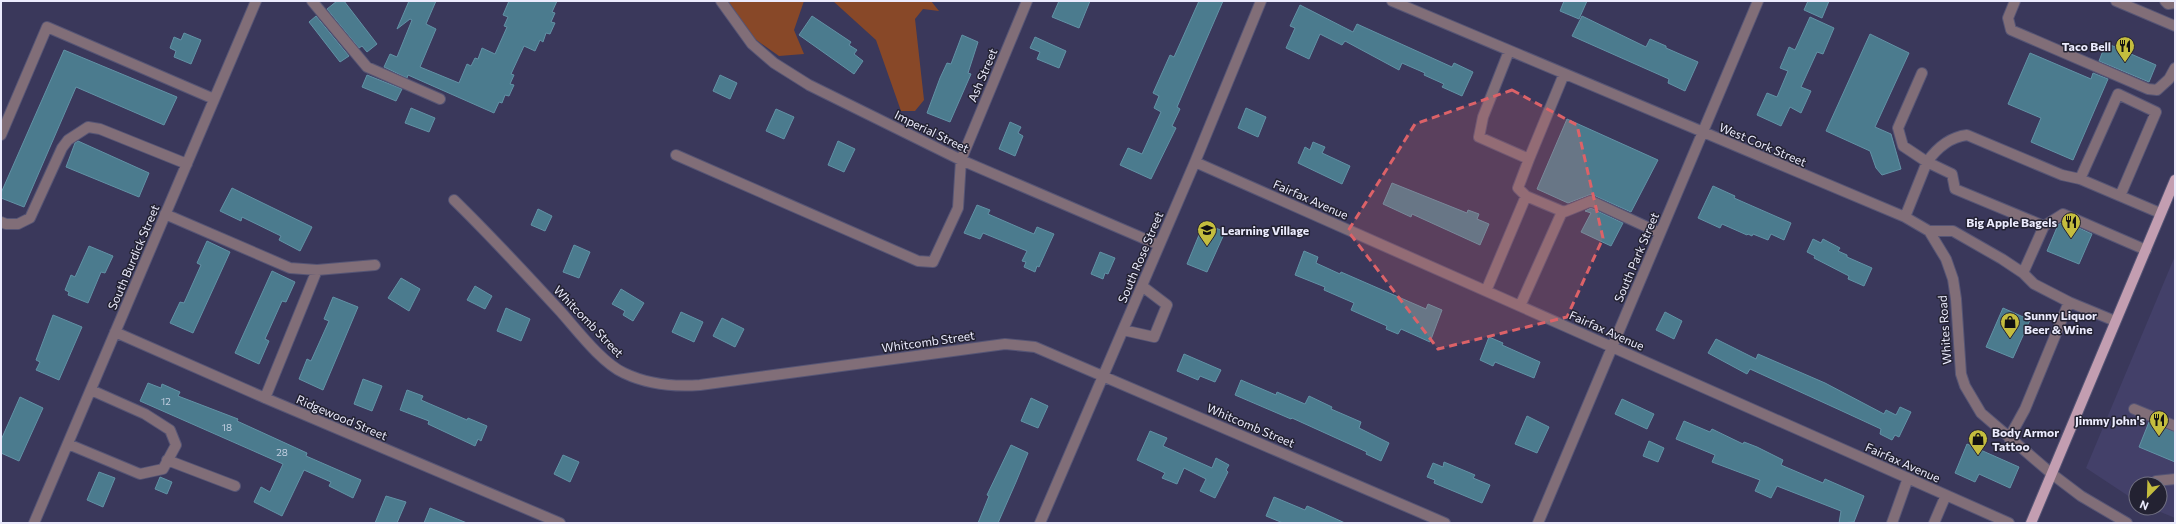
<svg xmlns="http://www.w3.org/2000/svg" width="2176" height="524" font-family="Commissioner,sans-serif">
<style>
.built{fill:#434069}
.green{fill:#884828}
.building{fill:#4b7b8e;stroke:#6292a6}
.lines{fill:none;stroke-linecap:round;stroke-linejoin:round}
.minor-casing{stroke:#565575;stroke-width:12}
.major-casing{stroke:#565575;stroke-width:12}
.minor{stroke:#816e78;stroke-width:10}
.major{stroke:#c39eb1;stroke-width:10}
.marked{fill:#dc6268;fill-opacity:0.2;stroke:#dc6268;stroke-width:3;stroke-dasharray:8 5;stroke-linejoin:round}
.labels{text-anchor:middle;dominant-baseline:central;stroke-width:3;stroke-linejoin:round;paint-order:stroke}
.number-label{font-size:10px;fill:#c3cfe1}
.poi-label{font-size:12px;font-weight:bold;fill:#ebebfd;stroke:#232232;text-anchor:end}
.street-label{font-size:12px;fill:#ebebfd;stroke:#232232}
</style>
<rect width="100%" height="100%" fill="#3a385b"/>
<path class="built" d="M 2175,256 L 2175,518 L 2151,508 L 2160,508 L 2160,484 L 2136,484 L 2136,501 L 2086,468 Z"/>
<path class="green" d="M 727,1 L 804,1 L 794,30 L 804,54 L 779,56 L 755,39 Z
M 833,1 L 931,1 L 939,11 L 923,9 L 915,19 L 924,100 L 915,111 L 901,111 L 876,40 Z"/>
<path class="building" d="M 337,1 L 344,1 L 377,44 L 367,52 L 362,46 L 359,48 L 327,9 Z
M 409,1 L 436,1 L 426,24 L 436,29 L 420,67 L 459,83 L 467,64 L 471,66 L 475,58 L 478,59 L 482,48 L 495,54 L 507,27 L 504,26 L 508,17 L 503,15 L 509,1 L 557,1 L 552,12 L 555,13 L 551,22 L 555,23 L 550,34 L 546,33 L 543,42 L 540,40 L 535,51 L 524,46 L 511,74 L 514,75 L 510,84 L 514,85 L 509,96 L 505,95 L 502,103 L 499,102 L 494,113 L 408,75 L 407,78 L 384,67 L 390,54 L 397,57 L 412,20 L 410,19 L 397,29 Z
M 1059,1 L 1090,1 L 1079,28 L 1052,17 Z
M 1199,1 L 1223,1 L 1177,107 L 1180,109 L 1172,126 L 1176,128 L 1151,179 L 1120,165 L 1128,148 L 1142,154 L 1161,112 L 1154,108 L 1159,96 L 1153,93 L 1170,55 L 1174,57 Z
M 1564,1 L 1587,1 L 1579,19 L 1560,11 Z
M 1808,1 L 1829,1 L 1822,18 L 1804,10 Z
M 1300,5 L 1353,32 L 1357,24 L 1452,67 L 1454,63 L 1473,72 L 1462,96 L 1442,87 L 1444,84 L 1424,75 L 1425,73 L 1402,63 L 1399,70 L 1345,41 L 1342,45 L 1320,34 L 1309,59 L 1286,48 L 1295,28 L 1290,26 Z
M 316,16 L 349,56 L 340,62 L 309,22 Z
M 812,16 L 851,42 L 849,45 L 857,50 L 854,54 L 863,61 L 854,74 L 799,35 Z
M 1582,16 L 1646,47 L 1650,39 L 1666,46 L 1666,48 L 1698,62 L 1685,91 L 1668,83 L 1669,79 L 1572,36 Z
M 1810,17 L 1834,28 L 1823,54 L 1817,52 L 1801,87 L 1811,91 L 1801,113 L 1790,107 L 1781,126 L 1757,115 L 1767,93 L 1777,97 L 1788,71 L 1780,68 L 1789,47 L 1795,50 Z
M 184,33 L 201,40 L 191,64 L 174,57 L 176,51 L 170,48 L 174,37 L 181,40 Z
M 1870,34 L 1909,53 L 1875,127 L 1891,134 L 1901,169 L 1882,175 L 1876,168 L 1870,151 L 1826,131 Z
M 962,35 L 978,42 L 968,73 L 971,74 L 950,122 L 927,113 L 940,78 L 947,63 L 951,64 Z
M 1035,37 L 1066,51 L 1059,68 L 1037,59 L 1040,52 L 1030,48 Z
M 2106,43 L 2156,65 L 2149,82 L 2099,61 Z
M 64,50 L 177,97 L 164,125 L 76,87 L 24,207 L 1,198 L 1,193 Z
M 2030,53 L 2091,79 L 2093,73 L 2108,79 L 2073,160 L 2031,142 L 2041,118 L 2008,104 Z
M 367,75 L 402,89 L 396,101 L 362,87 Z
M 720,75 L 737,83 L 730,99 L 713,91 Z
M 411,108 L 435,118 L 429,132 L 405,123 Z
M 1246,108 L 1266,117 L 1258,137 L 1238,128 Z
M 776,109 L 794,117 L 784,139 L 766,131 Z
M 1567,119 L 1658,160 L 1631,212 L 1593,195 L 1589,195 L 1568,203 L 1537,189 Z
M 1010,122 L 1021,127 L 1018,133 L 1023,136 L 1015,156 L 999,149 Z
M 78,141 L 149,173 L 139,197 L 66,167 L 75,143 Z
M 838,141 L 855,149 L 844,172 L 828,165 Z
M 1313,142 L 1325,147 L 1322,153 L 1350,166 L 1342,184 L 1298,163 L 1305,147 L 1310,150 Z
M 1392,183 L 1467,213 L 1468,210 L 1479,214 L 1477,219 L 1489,224 L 1480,245 L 1412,214 L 1411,217 L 1383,204 Z
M 1713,186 L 1735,196 L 1734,198 L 1791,223 L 1784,240 L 1771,234 L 1768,240 L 1753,234 L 1752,236 L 1748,234 L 1747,235 L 1722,224 L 1720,228 L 1698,218 Z
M 232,188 L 312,227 L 300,251 L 279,240 L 281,236 L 242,217 L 241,221 L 220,211 Z
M 977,205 L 990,210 L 988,214 L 1034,234 L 1037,227 L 1054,234 L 1039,267 L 1037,266 L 1035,272 L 1024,267 L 1026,262 L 1022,261 L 1027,251 L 983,233 L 980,239 L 964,233 Z
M 1591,208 L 1623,223 L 1611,246 L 1581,232 L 1591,213 L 1585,211 Z
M 538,209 L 552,216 L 545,231 L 531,225 Z
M 2064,221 L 2092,234 L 2079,264 L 2047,251 L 2058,225 Z
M 1204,223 L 1225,232 L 1207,272 L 1187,264 Z
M 1813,239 L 1821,243 L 1823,239 L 1840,248 L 1838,251 L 1847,255 L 1847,257 L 1872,268 L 1864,286 L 1848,279 L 1849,276 L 1814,258 L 1815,256 L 1807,252 Z
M 207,241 L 230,252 L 193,333 L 170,323 L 180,302 L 184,303 L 201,265 L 197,263 Z
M 574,245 L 590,252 L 579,278 L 563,272 Z
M 89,246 L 113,256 L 105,273 L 101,272 L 88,303 L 68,295 L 69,292 L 65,290 L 71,275 L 75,277 Z
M 1304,251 L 1318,257 L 1316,263 L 1340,274 L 1341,272 L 1426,309 L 1428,304 L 1442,310 L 1430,342 L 1401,329 L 1398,334 L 1386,329 L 1387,326 L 1351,310 L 1354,303 L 1324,290 L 1325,287 L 1295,275 Z
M 1100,252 L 1115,258 L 1108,274 L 1105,273 L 1103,279 L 1091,274 Z
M 272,271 L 295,282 L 286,302 L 282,301 L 265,339 L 269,341 L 259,364 L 235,353 Z
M 401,278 L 420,289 L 409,311 L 388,298 Z
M 475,286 L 492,296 L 485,309 L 467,300 Z
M 621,289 L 644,303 L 633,321 L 623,315 L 625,311 L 612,304 Z
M 333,297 L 358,307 L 323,390 L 299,379 L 307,359 L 311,361 L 329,321 L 324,319 Z
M 506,308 L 530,319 L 521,341 L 497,331 Z
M 2003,308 L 2030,320 L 2013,358 L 1986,347 Z
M 681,312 L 703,322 L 694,342 L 672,332 Z
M 1665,312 L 1682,321 L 1674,339 L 1656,330 Z
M 53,315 L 82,327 L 59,380 L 36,370 L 40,362 L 36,360 Z
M 722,318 L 744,329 L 735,347 L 713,336 Z
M 1489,337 L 1503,343 L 1502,345 L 1540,362 L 1534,378 L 1495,362 L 1493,366 L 1480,360 Z
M 1716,339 L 1756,359 L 1758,354 L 1825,383 L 1884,414 L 1886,410 L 1896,415 L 1900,407 L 1911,412 L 1899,437 L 1895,435 L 1892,440 L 1880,434 L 1881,429 L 1842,411 L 1750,369 L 1747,374 L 1708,353 Z
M 1184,354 L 1221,370 L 1215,382 L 1200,376 L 1198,380 L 1177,371 Z
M 363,379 L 382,386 L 372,411 L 354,404 Z
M 1241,380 L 1276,395 L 1277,392 L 1305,404 L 1309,396 L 1332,407 L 1331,409 L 1361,422 L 1359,428 L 1389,443 L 1381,461 L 1366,454 L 1367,452 L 1292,418 L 1291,419 L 1235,395 Z
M 148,383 L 161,388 L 162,384 L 180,392 L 178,396 L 238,419 L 237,421 L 307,453 L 306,456 L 361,480 L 353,498 L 329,486 L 331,482 L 304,470 L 282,516 L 254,502 L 261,487 L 270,492 L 283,464 L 140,401 Z
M 407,390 L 423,396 L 421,400 L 467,420 L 468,418 L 487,426 L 481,441 L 478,439 L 475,446 L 428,424 L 429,421 L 400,410 Z
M 20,397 L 43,408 L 19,461 L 1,453 L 1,440 Z
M 1031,398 L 1048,406 L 1038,428 L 1021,421 Z
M 1622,399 L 1654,414 L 1647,429 L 1615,414 Z
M 1527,416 L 1549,427 L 1537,453 L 1515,444 Z
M 1684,421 L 1710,432 L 1712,429 L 1743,444 L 1744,442 L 1757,447 L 1783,460 L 1781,465 L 1823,483 L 1825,479 L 1864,496 L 1854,522 L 1839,523 L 1841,511 L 1777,486 L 1771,498 L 1755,491 L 1760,480 L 1712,462 L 1715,455 L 1676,439 Z
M 2149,422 L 2175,432 L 2175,462 L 2139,447 Z
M 1150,431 L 1167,438 L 1163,446 L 1212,468 L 1216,458 L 1229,465 L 1226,470 L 1228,472 L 1215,498 L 1200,491 L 1206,479 L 1184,468 L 1177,484 L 1162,478 L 1165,473 L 1137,460 Z
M 1649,441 L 1664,448 L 1658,462 L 1643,456 Z
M 1967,444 L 2019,467 L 2010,488 L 1979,474 L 1975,482 L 1955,473 Z
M 1011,445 L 1028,453 L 1016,482 L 998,523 L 978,523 L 989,496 L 987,495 Z
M 563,455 L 579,462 L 570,482 L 554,474 Z
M 1444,462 L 1475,475 L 1473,478 L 1490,485 L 1482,503 L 1434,483 L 1435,480 L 1427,477 L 1433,463 L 1443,467 Z
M 99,472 L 115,478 L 103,507 L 87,500 Z
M 160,477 L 172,482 L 167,494 L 155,489 Z
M 386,496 L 406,502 L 397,523 L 375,523 Z
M 1274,497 L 1305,510 L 1307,506 L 1312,508 L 1345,523 L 1283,523 L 1266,516 Z
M 430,508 L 467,523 L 424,523 Z"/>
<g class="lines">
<g class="minor-casing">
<path id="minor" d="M 312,1 L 367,67 L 440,99
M 721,1 L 752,44 L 774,63 L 809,85 L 961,160 L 1159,245
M 1392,1 L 1905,217 L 1929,231 L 1953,231 L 2002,259 L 2023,273 L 2034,284 L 2069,302 L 2115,321
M 2015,1 L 2008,18 L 2011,30 L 2148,89 L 2157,90 L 2169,79 L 2175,68
M 2116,1 L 2175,26
M 2165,1 L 2168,4 L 2175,3
M 1509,51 L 1483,117 L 1479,137 L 1529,159 L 1564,74
M 1,135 L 47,27 L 214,99
M 676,155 L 918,261 L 933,262 L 958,208 L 961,160 L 1027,1
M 1529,159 L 1518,188 L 1526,196 L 1564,212 L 1591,201 L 1660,233
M 1195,162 L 2009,523
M 2080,179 L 2118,94 L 2156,112 L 2120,196
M 454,200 C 491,236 526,274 561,312 C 577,330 602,363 624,373 C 649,385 674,387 700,385 L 1005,344 L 1035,347 L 1445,523
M 165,214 L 290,268 L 317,270 L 375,265
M 1905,217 L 1927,162 L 1903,146 L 1898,128 L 1922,73
M 1,222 L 6,224 L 18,224 L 30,218 L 62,148 L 68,140 L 88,127 L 100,129 L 187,164
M 2044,226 L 2063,214 L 2146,250
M 1929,231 L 1946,259 L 1953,279 L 1956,299 L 1961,374 L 1965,386 L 1981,413 L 2052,474 L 2081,496 L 2127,523
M 2023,273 L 2044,226 L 1955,189 L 1952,174 L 1927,162 C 1937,148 1950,137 1967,135 L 2062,175 L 2080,179 L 2160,213
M 1486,291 L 1526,196
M 1520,306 L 1562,212
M 1123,330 L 1154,337 L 1167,305 L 1142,286
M 115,332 L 265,398 L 560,523
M 265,398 L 317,270
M 2134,409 L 2175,426
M 2009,438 L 2025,409 L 2069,302
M 68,444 L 140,474 L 163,469 L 176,445 L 170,430 L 145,414 L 91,390
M 167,460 L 235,486
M 2156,481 L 2175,479
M 34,523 L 256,1
M 1040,523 L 1195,162 L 1261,1
M 1538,523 L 1758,1
M 1892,523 L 1908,478
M 1934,523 L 1946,495"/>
</g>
<g class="major-casing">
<path id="major" d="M 2031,523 L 2175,180"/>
</g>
<use href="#minor" class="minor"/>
<use href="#major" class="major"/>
</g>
<path class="marked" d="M 1512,90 L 1577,125 L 1603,238 L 1567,317 L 1438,349 L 1348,231 L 1415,124 Z"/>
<defs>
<g id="restaurant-pin" transform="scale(1)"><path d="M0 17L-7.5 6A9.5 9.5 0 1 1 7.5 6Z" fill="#c4bd3e" stroke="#232232"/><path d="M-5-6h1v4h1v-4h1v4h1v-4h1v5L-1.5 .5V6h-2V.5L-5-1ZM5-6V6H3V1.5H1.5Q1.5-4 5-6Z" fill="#111"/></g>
<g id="school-pin" transform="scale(1)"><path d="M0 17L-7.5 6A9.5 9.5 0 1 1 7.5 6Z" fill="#c4bd3e" stroke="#232232"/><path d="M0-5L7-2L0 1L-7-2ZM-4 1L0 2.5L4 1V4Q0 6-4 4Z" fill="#111"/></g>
<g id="shop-pin" transform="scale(1)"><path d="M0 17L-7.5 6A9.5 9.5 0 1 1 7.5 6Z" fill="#c4bd3e" stroke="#232232"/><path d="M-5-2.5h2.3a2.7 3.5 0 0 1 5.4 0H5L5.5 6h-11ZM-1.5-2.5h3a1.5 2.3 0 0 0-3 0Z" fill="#111"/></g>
</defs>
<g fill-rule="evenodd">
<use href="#restaurant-pin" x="2125" y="46"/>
<use href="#restaurant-pin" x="2071" y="222"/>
<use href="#school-pin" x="1207" y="230"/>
<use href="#shop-pin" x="2010" y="322"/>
<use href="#restaurant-pin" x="2159" y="420"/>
<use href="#shop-pin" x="1978" y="439"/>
</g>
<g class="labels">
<g class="number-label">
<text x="166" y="401">12</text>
<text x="227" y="427">18</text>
<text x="282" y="452">28</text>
</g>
<g class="poi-label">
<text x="2111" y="46">Taco Bell</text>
<text x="2057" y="222">Big Apple Bagels</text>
<text x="1221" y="230" text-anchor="start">Learning Village</text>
<text x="2024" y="315" text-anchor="start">Sunny Liquor<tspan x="2024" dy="14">Beer &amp; Wine</tspan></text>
<text x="2145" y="420">Jimmy John's</text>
<text x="1992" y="432" text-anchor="start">Body Armor<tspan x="1992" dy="14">Tattoo</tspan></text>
</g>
<g class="street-label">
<text transform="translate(982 75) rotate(-67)">Ash Street</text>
<text transform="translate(932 131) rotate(26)">Imperial Street</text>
<text transform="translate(1763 144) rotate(23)">West Cork Street</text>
<text transform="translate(1311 199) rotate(24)">Fairfax Avenue</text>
<text transform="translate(133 257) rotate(-67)">South Burdick Street</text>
<text transform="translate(1140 257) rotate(-67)">South Rose Street</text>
<text transform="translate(1636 257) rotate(-67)">South Park Street</text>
<text transform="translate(589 321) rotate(46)">Whitcomb Street</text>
<text transform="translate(1607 330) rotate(24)">Fairfax Avenue</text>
<text transform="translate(1944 330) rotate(-94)">Whites Road</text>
<text transform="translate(928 341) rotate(-8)">Whitcomb Street</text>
<text transform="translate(342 417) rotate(23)">Ridgewood Street</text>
<text transform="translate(1251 425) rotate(23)">Whitcomb Street</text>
<text transform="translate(1903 462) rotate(24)">Fairfax Avenue</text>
</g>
</g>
<rect width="2176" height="524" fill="none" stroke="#ebebfd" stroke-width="4"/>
<g transform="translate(2148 496) rotate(203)"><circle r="19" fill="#232232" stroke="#737283"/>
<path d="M0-3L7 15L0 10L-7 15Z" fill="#c4bd3e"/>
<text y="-6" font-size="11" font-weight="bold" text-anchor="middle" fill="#ebebfd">N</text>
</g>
</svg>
